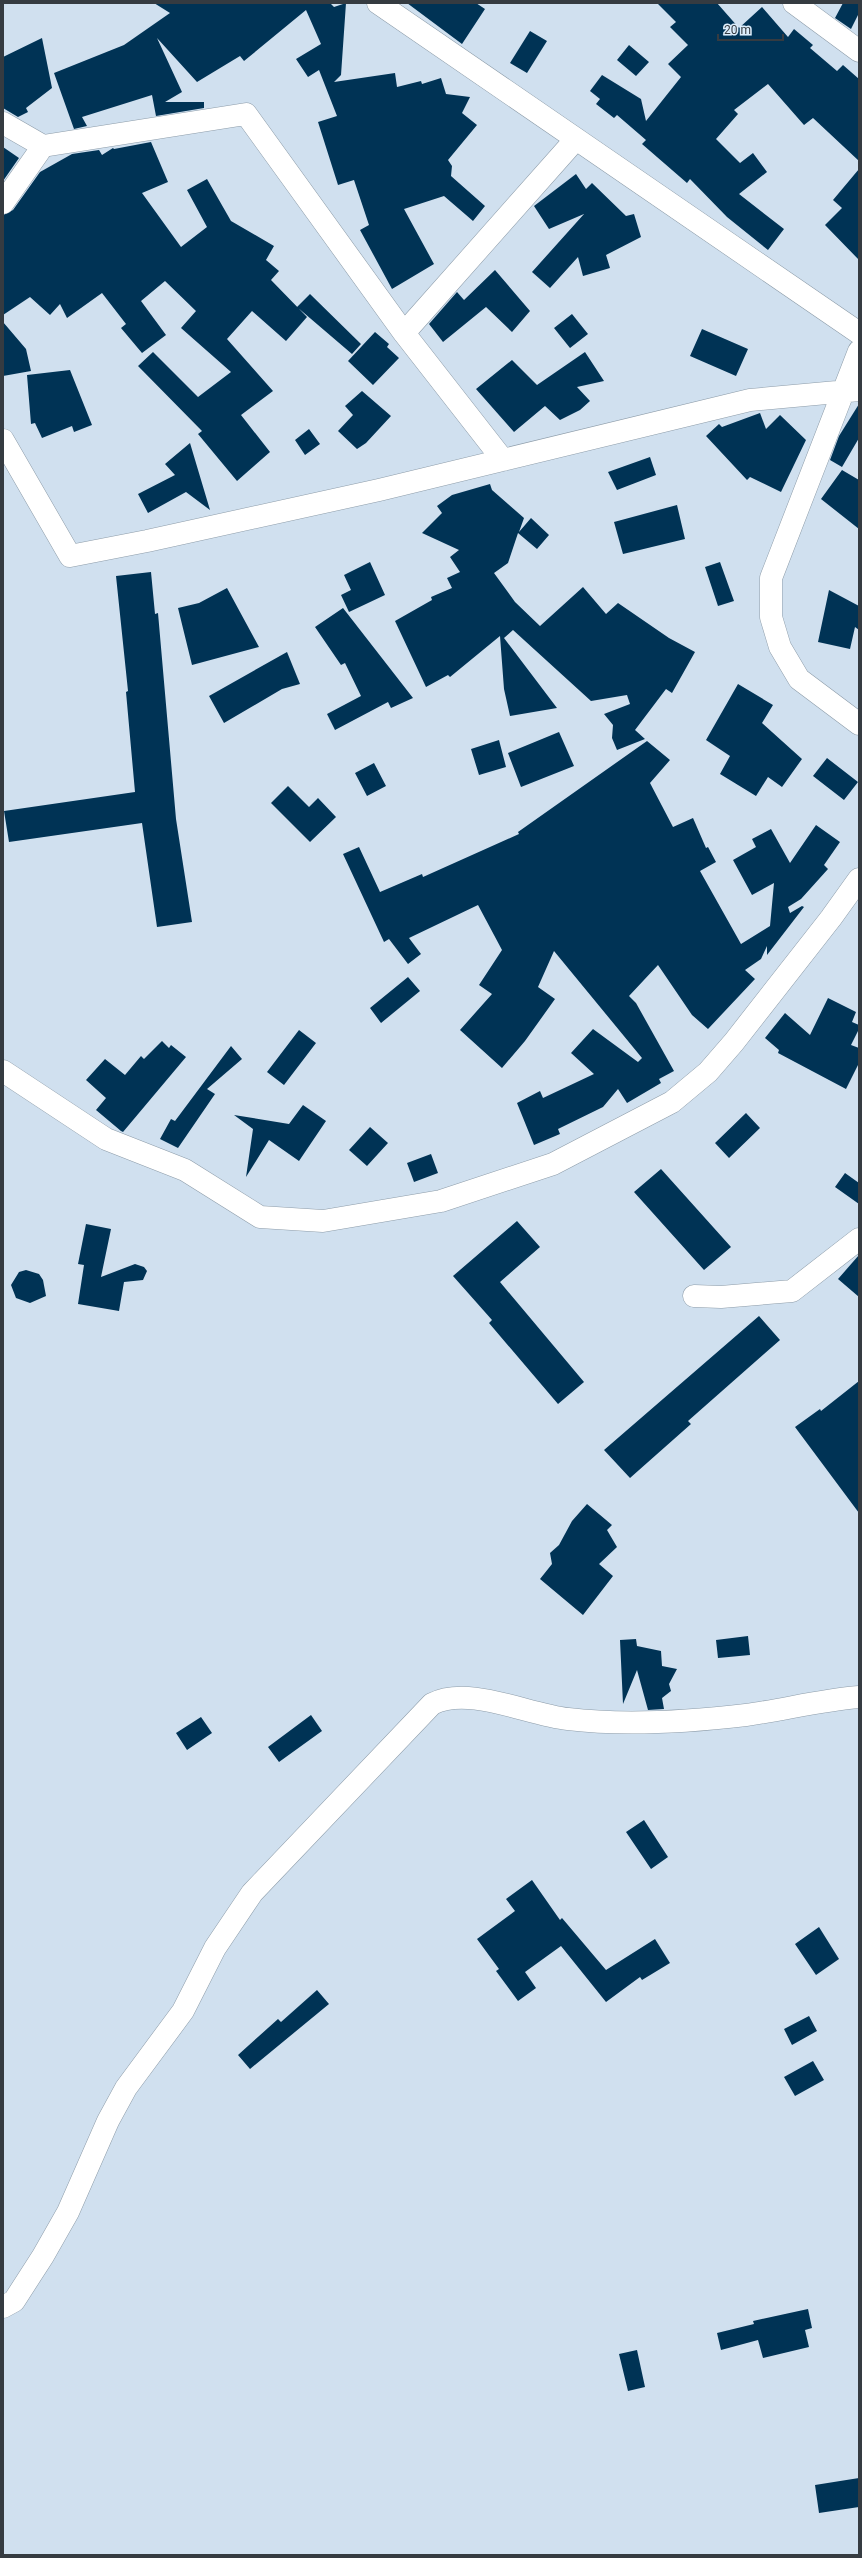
<svg xmlns="http://www.w3.org/2000/svg" width="862" height="2558" font-family="Roboto,sans-serif">
<style>
.building{fill:#035}
.lines{fill:none;stroke-linecap:round;stroke-linejoin:round}
.minor-casing{stroke:#8d9ca9;stroke-width:23}
.minor{stroke:#fff;stroke-width:22}
</style>
<rect width="100%" height="100%" fill="#d0e0ef"/>
<path class="building" d="M 154,3 L 330,3 L 334,7 L 346,3 L 341,75 L 334,82 L 395,73 L 397,87 L 421,81 L 422,84 L 441,78 L 446,94 L 470,97 L 462,113 L 477,125 L 448,160 L 452,166 L 451,176 L 485,206 L 473,221 L 444,196 L 404,209 L 434,264 L 392,289 L 360,230 L 369,225 L 354,180 L 338,185 L 318,122 L 337,116 L 319,70 L 308,77 L 296,59 L 321,44 L 306,10 L 244,61 L 240,56 L 197,82 L 157,38 L 182,92 L 165,102 L 204,102 L 204,108 L 156,116 L 152,95 L 82,117 L 87,126 L 74,129 L 54,73 L 124,45 L 170,13 Z
M 407,3 L 476,3 L 485,9 L 462,44 Z
M 657,3 L 717,3 L 739,28 L 762,7 L 788,37 L 794,29 L 813,45 L 810,48 L 837,71 L 843,65 L 859,79 L 859,161 L 813,118 L 804,125 L 768,84 L 734,110 L 738,114 L 716,139 L 740,163 L 753,153 L 767,172 L 739,194 L 784,229 L 768,250 L 727,217 L 690,179 L 687,183 L 642,144 L 646,140 L 617,115 L 614,118 L 596,104 L 600,99 L 590,91 L 602,75 L 641,99 L 646,121 L 681,77 L 668,64 L 688,45 L 670,27 L 676,22 Z
M 843,3 L 859,3 L 859,13 L 851,29 L 835,18 Z
M 530,31 L 547,41 L 527,73 L 510,63 Z
M 42,38 L 52,88 L 26,108 L 28,112 L 18,117 L 3,108 L 3,57 Z
M 629,45 L 649,62 L 636,76 L 617,60 Z
M 151,142 L 168,182 L 142,193 L 181,247 L 207,227 L 187,190 L 207,179 L 231,221 L 274,246 L 266,260 L 279,271 L 271,280 L 307,317 L 286,341 L 252,311 L 227,339 L 273,391 L 241,415 L 270,452 L 237,481 L 198,434 L 202,431 L 138,366 L 153,352 L 198,397 L 231,372 L 181,328 L 196,311 L 165,281 L 141,301 L 166,335 L 142,353 L 121,328 L 126,324 L 102,293 L 67,318 L 60,304 L 50,315 L 30,297 L 3,315 L 3,215 L 13,210 L 40,172 L 72,154 L 99,150 L 102,155 L 113,148 L 114,149 Z
M 3,147 L 19,158 L 3,181 Z
M 859,169 L 859,260 L 825,225 L 842,208 L 833,200 Z
M 576,174 L 586,189 L 592,183 L 626,216 L 634,214 L 641,237 L 606,255 L 610,268 L 583,276 L 578,257 L 550,288 L 532,272 L 584,214 L 549,229 L 534,206 Z
M 495,270 L 530,311 L 512,332 L 486,307 L 443,342 L 429,324 L 457,292 L 464,300 Z
M 310,294 L 361,344 L 352,354 L 297,307 Z
M 572,314 L 588,334 L 570,348 L 554,328 Z
M 3,322 L 26,349 L 31,371 L 3,376 Z
M 702,329 L 748,349 L 736,376 L 690,356 Z
M 375,332 L 389,344 L 387,347 L 399,358 L 373,385 L 348,361 Z
M 585,352 L 604,381 L 577,387 L 590,401 L 580,410 L 560,420 L 545,406 L 514,432 L 476,389 L 512,360 L 537,385 Z
M 70,370 L 92,425 L 74,432 L 72,426 L 42,438 L 35,423 L 31,424 L 27,375 Z
M 362,391 L 391,416 L 366,443 L 357,449 L 338,431 L 353,415 L 345,406 Z
M 859,404 L 859,438 L 842,467 L 830,460 L 839,436 Z
M 760,413 L 766,429 L 780,415 L 806,440 L 781,492 L 750,477 L 747,480 L 706,436 L 719,424 L 722,427 Z
M 309,429 L 320,444 L 305,455 L 295,440 Z
M 190,443 L 210,510 L 186,492 L 148,513 L 138,494 L 175,475 L 165,464 Z
M 650,457 L 656,475 L 617,490 L 608,472 Z
M 842,470 L 859,480 L 859,529 L 821,499 Z
M 490,484 L 492,490 L 524,518 L 519,532 L 531,518 L 549,535 L 537,549 L 518,533 L 508,563 L 494,573 L 515,602 L 540,626 L 583,587 L 606,614 L 618,603 L 669,638 L 695,652 L 672,693 L 666,689 L 635,730 L 645,739 L 617,750 L 612,738 L 613,725 L 604,714 L 630,704 L 627,695 L 591,701 L 513,630 L 504,638 L 557,708 L 510,716 L 504,689 L 500,636 L 450,677 L 448,675 L 426,687 L 395,621 L 432,600 L 431,597 L 452,588 L 447,578 L 460,572 L 450,557 L 459,550 L 422,533 L 442,513 L 437,506 L 452,495 Z
M 677,505 L 685,539 L 623,554 L 614,522 Z
M 370,562 L 385,595 L 349,612 L 341,595 L 351,590 L 344,575 Z
M 720,562 L 734,601 L 718,606 L 705,567 Z
M 151,572 L 155,614 L 158,613 L 176,819 L 192,922 L 157,927 L 142,823 L 9,842 L 4,811 L 135,792 L 126,692 L 128,691 L 116,576 Z
M 227,588 L 259,647 L 192,665 L 178,608 L 199,603 Z
M 829,590 L 859,606 L 859,630 L 855,627 L 850,649 L 818,642 Z
M 343,608 L 413,698 L 391,708 L 388,702 L 335,730 L 327,714 L 361,696 L 345,663 L 341,665 L 315,627 Z
M 287,652 L 300,684 L 282,689 L 224,723 L 209,696 Z
M 738,684 L 773,705 L 762,723 L 802,759 L 782,787 L 768,777 L 756,796 L 720,774 L 730,756 L 706,740 Z
M 559,732 L 574,766 L 521,787 L 508,753 Z
M 499,740 L 506,767 L 479,775 L 471,749 Z
M 647,741 L 670,760 L 650,783 L 673,827 L 693,818 L 706,848 L 708,847 L 716,862 L 700,871 L 741,944 L 770,926 L 774,883 L 752,895 L 733,860 L 756,847 L 752,839 L 771,829 L 790,863 L 816,825 L 840,842 L 824,865 L 828,869 L 801,899 L 788,907 L 790,913 L 802,906 L 804,907 L 767,955 L 767,946 L 761,959 L 745,970 L 755,979 L 708,1029 L 692,1015 L 658,965 L 629,996 L 636,1003 L 674,1071 L 659,1079 L 661,1083 L 627,1103 L 618,1089 L 603,1107 L 558,1129 L 560,1134 L 534,1145 L 517,1103 L 540,1091 L 543,1098 L 594,1074 L 571,1053 L 593,1029 L 638,1062 L 642,1058 L 554,951 L 538,987 L 555,999 L 525,1041 L 502,1068 L 460,1030 L 492,994 L 479,985 L 502,950 L 478,905 L 409,938 L 421,954 L 408,964 L 389,939 L 384,942 L 343,854 L 359,847 L 380,892 L 422,874 L 423,877 L 519,834 L 518,832 Z
M 827,758 L 858,782 L 844,800 L 813,776 Z
M 374,763 L 386,786 L 367,796 L 355,773 Z
M 288,786 L 309,807 L 318,798 L 336,817 L 310,842 L 271,803 Z
M 408,977 L 420,991 L 381,1023 L 370,1008 Z
M 828,998 L 856,1012 L 852,1022 L 859,1025 L 859,1029 L 851,1045 L 859,1048 L 859,1063 L 846,1089 L 778,1053 L 779,1050 L 765,1038 L 785,1013 L 810,1035 Z
M 299,1030 L 316,1043 L 284,1085 L 267,1072 Z
M 162,1041 L 169,1048 L 171,1045 L 186,1057 L 123,1132 L 121,1131 L 96,1110 L 106,1098 L 86,1080 L 105,1059 L 125,1075 L 141,1056 L 144,1059 Z
M 231,1046 L 242,1059 L 207,1089 L 215,1094 L 178,1148 L 160,1139 L 171,1119 L 175,1121 Z
M 303,1105 L 326,1121 L 299,1161 L 269,1140 L 246,1177 L 253,1129 L 234,1115 L 289,1124 Z
M 746,1113 L 760,1128 L 729,1158 L 715,1143 Z
M 370,1127 L 388,1143 L 367,1166 L 349,1150 Z
M 431,1154 L 438,1173 L 414,1182 L 407,1163 Z
M 661,1169 L 731,1247 L 704,1270 L 634,1192 Z
M 845,1173 L 859,1183 L 859,1204 L 835,1187 Z
M 517,1221 L 540,1247 L 500,1282 L 584,1382 L 558,1404 L 489,1323 L 492,1320 L 453,1276 Z
M 86,1224 L 111,1229 L 101,1277 L 135,1264 L 144,1267 L 147,1271 L 143,1280 L 124,1282 L 119,1311 L 78,1304 L 84,1265 L 78,1264 Z
M 859,1255 L 859,1297 L 838,1279 Z
M 26,1270 L 39,1274 L 43,1280 L 46,1296 L 30,1303 L 16,1298 L 11,1285 L 19,1272 Z
M 759,1316 L 780,1340 L 688,1421 L 691,1424 L 630,1478 L 604,1450 Z
M 859,1381 L 859,1513 L 795,1427 L 820,1409 L 821,1411 Z
M 587,1504 L 612,1525 L 607,1530 L 617,1547 L 599,1564 L 613,1576 L 583,1615 L 540,1579 L 552,1564 L 550,1553 L 559,1545 L 572,1521 Z
M 748,1636 L 750,1655 L 718,1658 L 716,1640 Z
M 636,1639 L 637,1646 L 661,1651 L 662,1666 L 677,1669 L 669,1684 L 671,1691 L 662,1698 L 664,1709 L 648,1710 L 637,1670 L 623,1704 L 620,1640 Z
M 311,1715 L 322,1731 L 279,1762 L 268,1747 Z
M 201,1717 L 212,1733 L 187,1750 L 176,1733 Z
M 644,1820 L 668,1857 L 651,1869 L 626,1832 Z
M 532,1880 L 560,1920 L 562,1918 L 606,1970 L 655,1939 L 670,1963 L 642,1980 L 640,1977 L 606,2002 L 561,1946 L 525,1972 L 536,1988 L 518,2001 L 496,1971 L 499,1969 L 477,1939 L 515,1911 L 506,1899 Z
M 819,1927 L 839,1959 L 816,1975 L 795,1944 Z
M 317,1990 L 329,2004 L 250,2069 L 238,2055 L 278,2019 L 281,2022 Z
M 809,2016 L 817,2031 L 792,2045 L 784,2029 Z
M 813,2061 L 824,2080 L 795,2096 L 784,2077 Z
M 808,2309 L 812,2328 L 805,2330 L 809,2347 L 763,2358 L 758,2340 L 721,2350 L 717,2333 L 754,2324 L 753,2321 Z
M 637,2350 L 645,2387 L 628,2391 L 619,2354 Z
M 859,2478 L 859,2507 L 819,2513 L 815,2485 Z"/>
<g class="lines">
<g class="minor-casing">
<path id="minor" d="M 378,3 L 859,333
M 794,3 L 859,51
M 3,123 L 43,146
M 3,203 L 43,146 L 246,114 L 404,333 L 503,460
M 404,333 L 576,139
M 859,351 L 771,578 L 771,617 L 780,647 L 799,679 L 859,724
M 3,440 L 70,556 L 147,541 L 379,490 L 750,400 L 859,390
M 3,1071 L 106,1139 L 185,1170 L 260,1217 L 323,1221 L 441,1201 L 553,1164 L 672,1102 L 708,1072 L 734,1042 L 831,918 L 859,879
M 694,1296 L 721,1297 L 792,1291 L 859,1239
M 3,2307 L 14,2301 L 43,2256 L 68,2212 L 108,2121 L 126,2088 L 183,2011 L 215,1948 L 252,1893 L 432,1704 C 469,1685 528,1715 568,1719 C 626,1726 687,1722 746,1715 C 783,1710 821,1700 859,1697"/>
</g>
<use href="#minor" class="minor"/>
</g>
<rect width="862" height="2558" fill="none" stroke="#353b41" stroke-width="8"/>
<path d="M718 34v6h65v-6" fill="none" stroke="#353b41" stroke-width="2"/>
<text x="724" y="34" font-size="12" fill="#353b41" stroke="#ddeefc" stroke-width="3" paint-order="stroke">20 m</text>
</svg>
